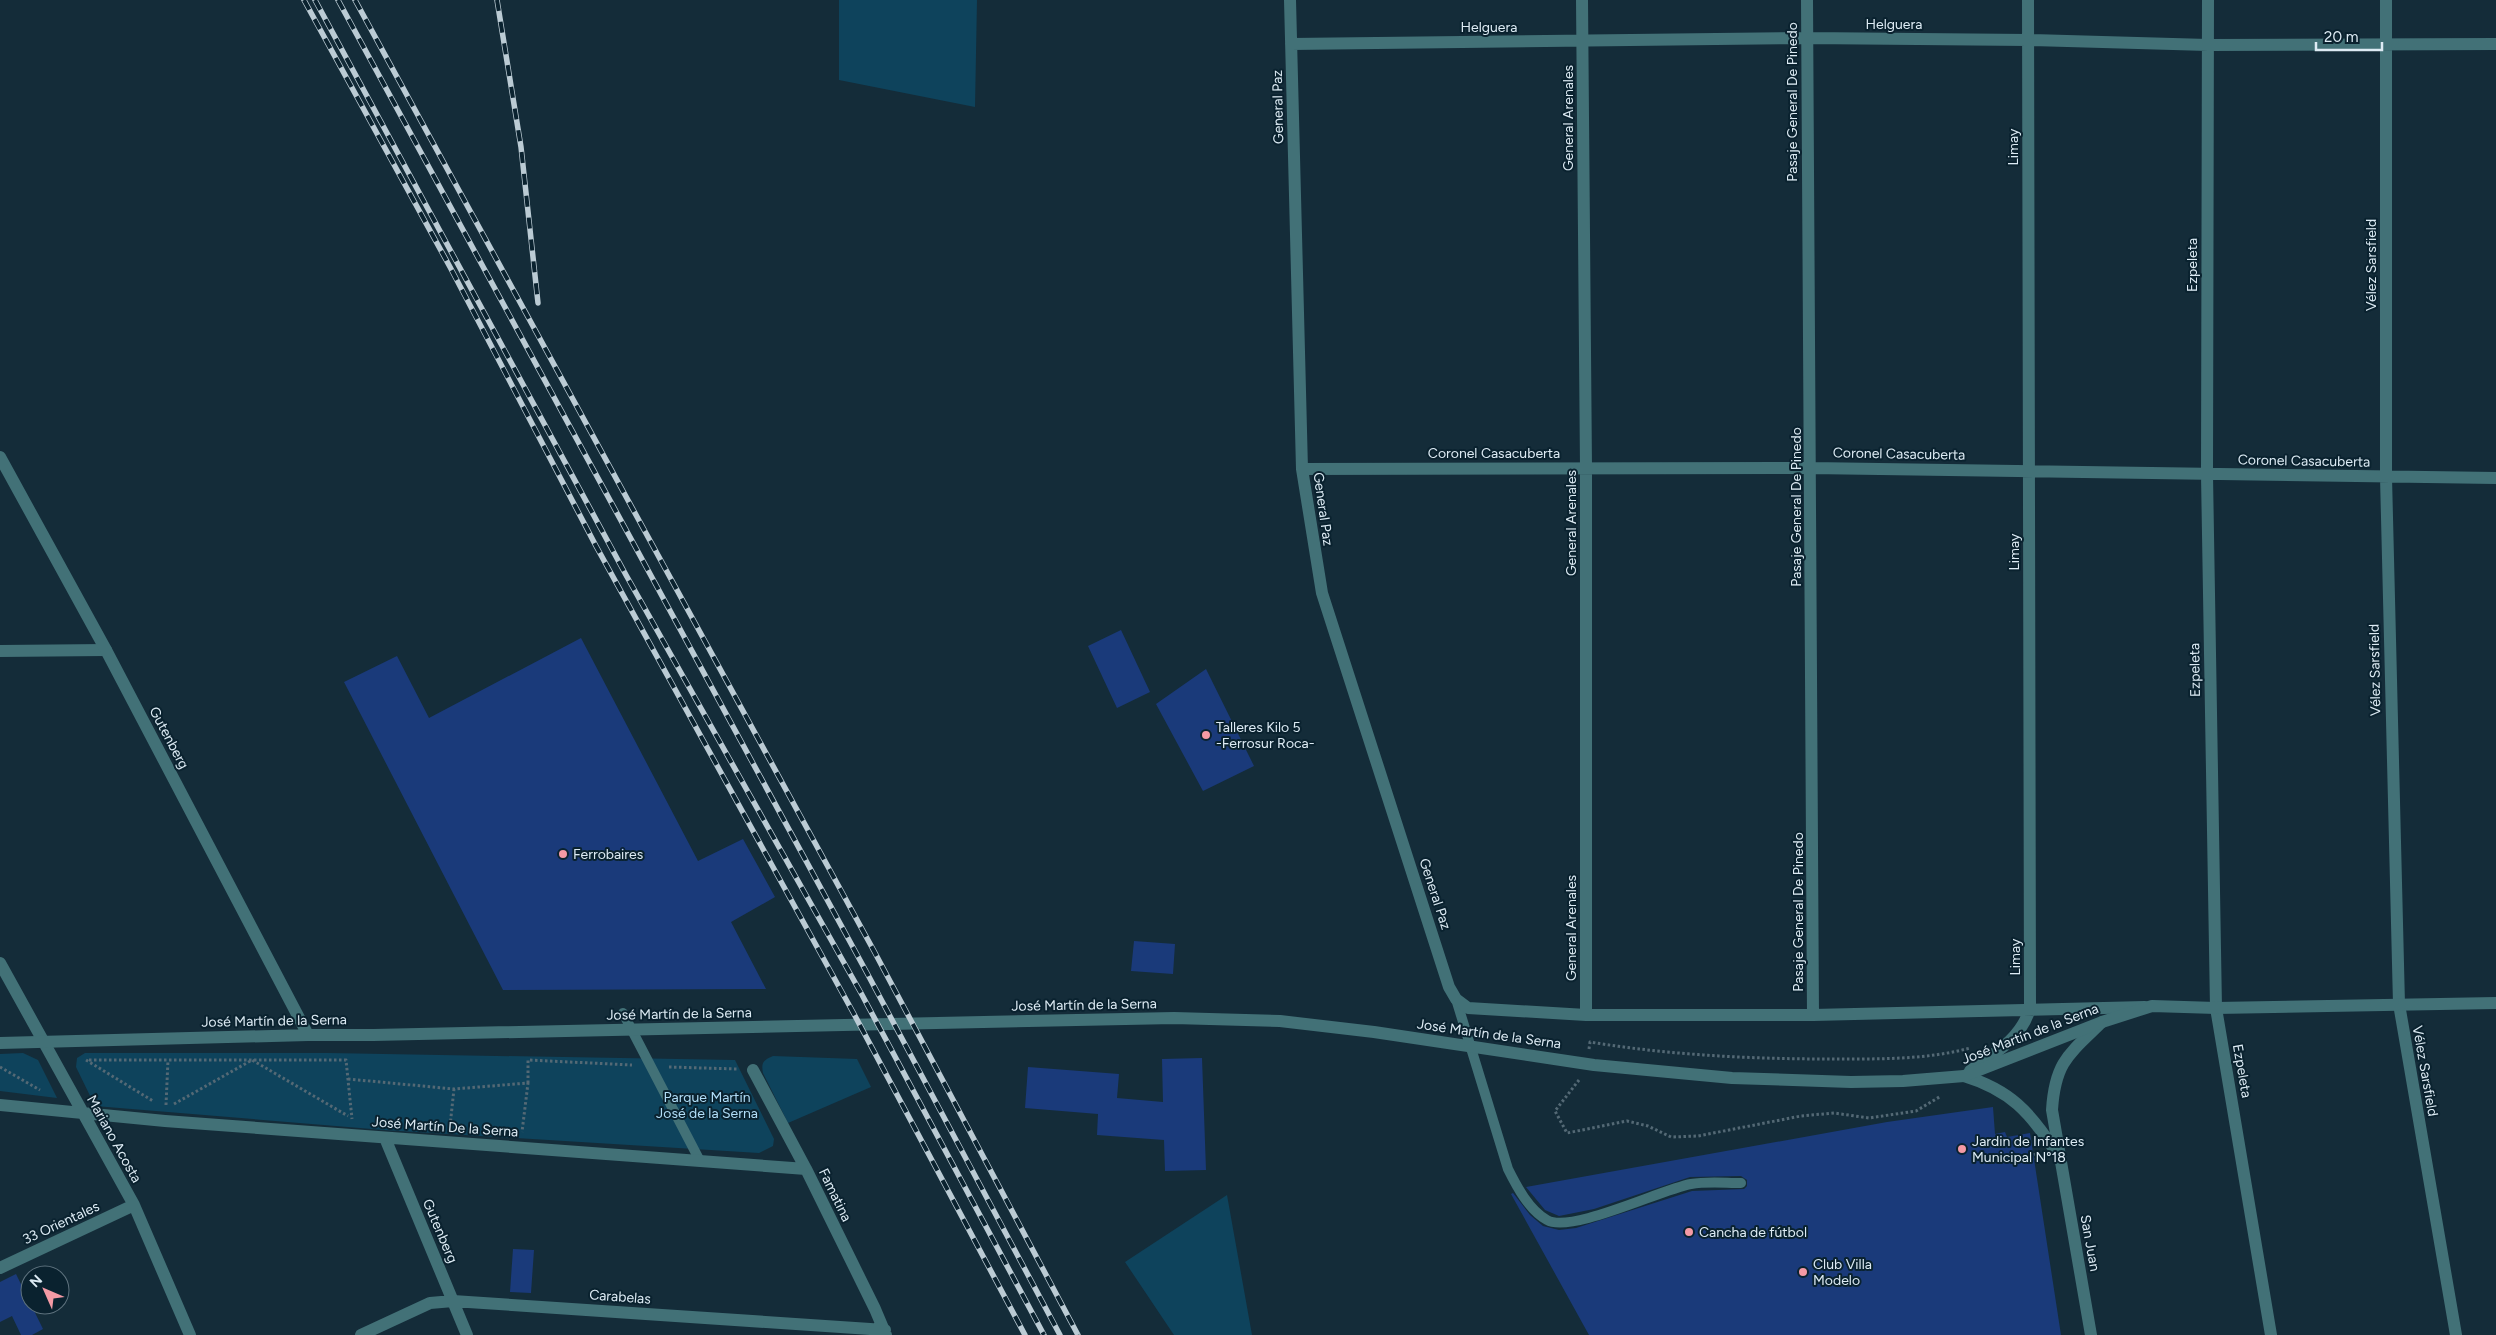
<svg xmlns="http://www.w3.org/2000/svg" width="2496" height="1335" font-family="Figtree,sans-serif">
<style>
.green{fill:#0e435c}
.building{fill:#1a3a7a}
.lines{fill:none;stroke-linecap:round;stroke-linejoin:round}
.path{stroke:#546975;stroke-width:3;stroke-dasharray:2.5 2.5;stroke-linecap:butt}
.service{stroke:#427177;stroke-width:10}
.minor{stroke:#427177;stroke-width:12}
.tertiary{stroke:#427177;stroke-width:12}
.rail-casing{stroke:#bbcbd4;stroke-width:5.5}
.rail{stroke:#0a222f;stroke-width:4;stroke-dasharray:11;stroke-linecap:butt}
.poi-dot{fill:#f49aa5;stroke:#0a222f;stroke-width:2}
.labels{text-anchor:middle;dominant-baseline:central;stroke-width:4;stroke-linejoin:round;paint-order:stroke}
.street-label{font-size:14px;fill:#ddebf4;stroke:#0a222f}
.poi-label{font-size:14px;fill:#ddebf4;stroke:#0a222f;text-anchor:start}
.park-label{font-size:14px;fill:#b1ddf7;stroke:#0a222f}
</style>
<rect width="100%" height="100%" fill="#142c39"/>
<path class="green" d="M 839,0 L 977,0 L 975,107 L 839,80 Z
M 23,1053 L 38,1060 L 57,1098 L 0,1091 L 0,1054 Z
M 85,1053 L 328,1053 L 735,1060 L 774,1139 L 773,1146 L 759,1153 L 384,1130 L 95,1106 L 76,1067 L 77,1058 Z
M 773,1056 L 857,1059 L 871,1087 L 788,1123 L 763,1073 C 761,1063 763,1060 773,1056 Z
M 1227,1195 L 1252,1335 L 1174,1335 L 1125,1262 Z"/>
<path class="building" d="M 1121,630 L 1150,692 L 1117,708 L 1088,646 Z
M 581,638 L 698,861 L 743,839 L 775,897 L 731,922 L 766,989 L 503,990 L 344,682 L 397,656 L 429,718 Z
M 1206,669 L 1254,766 L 1203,791 L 1156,704 Z
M 1134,941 L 1175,944 L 1173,974 L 1131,971 Z
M 1202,1058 L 1206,1170 L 1165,1171 L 1164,1140 L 1097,1135 L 1098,1114 L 1025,1108 L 1028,1067 L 1119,1074 L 1117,1098 L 1163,1102 L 1162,1059 Z
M 1993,1107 L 1995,1134 L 2005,1132 L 2007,1137 L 2030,1133 L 2061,1335 L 1589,1335 L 1511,1194 L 1513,1193 L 1530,1215 L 1543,1226 L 1559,1230 L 1576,1228 L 1692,1191 L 1744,1189 L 1747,1186 L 1747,1180 L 1741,1176 L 1690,1177 L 1594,1209 L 1559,1216 L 1545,1210 L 1526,1187 L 1887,1122 Z
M 513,1249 L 534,1250 L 531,1293 L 510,1292 Z
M 16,1274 L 43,1329 L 32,1335 L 21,1335 L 12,1316 L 0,1322 L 0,1282 Z"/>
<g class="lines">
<path class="path" d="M 1589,1049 L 1590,1042 C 1669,1055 1750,1059 1830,1059 C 1876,1059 1926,1060 1970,1048
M 86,1060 L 153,1101
M 89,1060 L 346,1060 L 352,1119
M 0,1067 L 40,1090
M 669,1067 L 737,1069
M 348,1079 L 454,1089 L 528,1083 L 522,1132
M 1579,1080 L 1555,1111 L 1567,1133 L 1627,1121 L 1648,1126 L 1671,1137 L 1698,1136 L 1801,1116 L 1834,1113 L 1869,1118 L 1916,1111 L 1941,1096
M 528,1083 L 528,1060 L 632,1065
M 174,1104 L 252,1060 L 348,1116
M 166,1105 L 168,1060
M 450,1126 L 454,1089
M 2035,1153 L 2037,1163"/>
<path class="service" d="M 1456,999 L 1508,1169 C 1517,1187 1529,1210 1547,1220 C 1571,1234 1662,1189 1691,1184 C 1707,1181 1725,1183 1741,1183
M 623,1013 L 700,1161"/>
<path class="minor" d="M 1290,0 L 1302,469 L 1322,593 L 1449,987 L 1456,999 L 1468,1008 L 1586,1015 L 1813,1015 L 2145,1007
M 1582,0 L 1586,468 L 1586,1015
M 1807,0 L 1813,1015
M 2208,0 L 2207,475 L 2216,1008 L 2271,1335
M 2386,0 L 2386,477 L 2399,1004 L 2456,1335
M 1291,44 L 1807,38 L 2028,40 L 2208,45 L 2496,44
M 1302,469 L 1811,468 L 2496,478
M 0,651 L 106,650
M 0,963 L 134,1205 L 190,1335
M 753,1070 L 806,1169 L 875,1309 L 886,1335
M 1970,1071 C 1994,1054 2022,1038 2030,1008 L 2028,0
M 1964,1076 C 2010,1090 2030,1112 2056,1152
M 0,1105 L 165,1121 L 806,1169
M 385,1138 L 467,1335
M 0,1268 L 134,1205
M 361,1335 L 430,1303 L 453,1301 L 885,1330
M 2091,1335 L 2052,1110 C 2055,1062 2069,1054 2102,1022"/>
<path class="tertiary" d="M 0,457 L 106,650 L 308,1035
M 0,1043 L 308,1035 L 373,1035 L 1174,1018 L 1280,1021 L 1374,1032 L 1594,1065 L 1732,1078 L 1851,1082 L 1903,1081 L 1964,1076 L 2102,1022 L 2152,1006 L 2216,1008 L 2496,1003"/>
<g class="rail-casing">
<path id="rail" d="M 304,0 L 450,267 L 596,546 L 854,1014 L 1025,1335
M 315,0 L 626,575 L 861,993 L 1044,1335
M 338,0 L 867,973 L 1060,1335
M 355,0 L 874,951 L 1078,1335
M 497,0 L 521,147 L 538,303"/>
</g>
<use href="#rail" class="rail"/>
</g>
<g class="poi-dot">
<circle cx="1206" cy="735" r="5"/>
<circle cx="563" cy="854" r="5"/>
<circle cx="1962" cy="1149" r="5"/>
<circle cx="1689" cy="1232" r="5"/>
<circle cx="1803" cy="1272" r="5"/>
</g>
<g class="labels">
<g class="street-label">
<text x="1894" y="24">Helguera</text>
<text x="1489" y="27">Helguera</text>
<text transform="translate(1792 102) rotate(-90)">Pasaje General De Pinedo</text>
<text transform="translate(1278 107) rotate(-91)">General Paz</text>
<text transform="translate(1568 118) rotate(-90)">General Arenales</text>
<text transform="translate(2013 147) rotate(-90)">Limay</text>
<text transform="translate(2192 265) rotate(-90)">Ezpeleta</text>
<text transform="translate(2371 265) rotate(-90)">Vélez Sarsfield</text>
<text x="1494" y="453">Coronel Casacuberta</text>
<text transform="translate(1899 454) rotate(1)">Coronel Casacuberta</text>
<text transform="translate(2304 461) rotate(1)">Coronel Casacuberta</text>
<text transform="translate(1796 507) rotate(-90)">Pasaje General De Pinedo</text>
<text transform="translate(1323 509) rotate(82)">General Paz</text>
<text transform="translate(1571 523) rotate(-90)">General Arenales</text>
<text transform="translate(2014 552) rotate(-90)">Limay</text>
<text transform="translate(2195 670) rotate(-91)">Ezpeleta</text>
<text transform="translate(2375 670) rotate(-91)">Vélez Sarsfield</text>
<text transform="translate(169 738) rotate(62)">Gutenberg</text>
<text transform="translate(1435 894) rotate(72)">General Paz</text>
<text transform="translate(1798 912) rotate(-90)">Pasaje General De Pinedo</text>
<text transform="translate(1571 928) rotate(-90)">General Arenales</text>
<text transform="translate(2015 957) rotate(-90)">Limay</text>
<text transform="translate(1084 1005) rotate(-1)">José Martín de la Serna</text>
<text transform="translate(679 1014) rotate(-1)">José Martín de la Serna</text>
<text transform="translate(274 1021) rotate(-1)">José Martín de la Serna</text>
<text transform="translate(1489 1034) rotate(8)">José Martín de la Serna</text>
<text transform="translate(2030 1034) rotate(-21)">José Martín de la Serna</text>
<text transform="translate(2242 1071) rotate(80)">Ezpeleta</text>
<text transform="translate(2425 1071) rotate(80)">Vélez Sarsfield</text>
<text transform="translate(445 1127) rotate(4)">José Martín De la Serna</text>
<text transform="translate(114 1139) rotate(61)">Mariano Acosta</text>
<text transform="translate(835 1195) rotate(64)">Famatina</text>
<text transform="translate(61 1223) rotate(-25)">33 Orientales</text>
<text transform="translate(440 1231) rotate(67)">Gutenberg</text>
<text transform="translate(2090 1243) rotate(80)">San Juan</text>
<text transform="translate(620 1297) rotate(4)">Carabelas</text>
</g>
<g class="poi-label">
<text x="1216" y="727">Talleres Kilo 5<tspan x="1216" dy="16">-Ferrosur Roca-</tspan></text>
<text x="573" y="854">Ferrobaires</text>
<text x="1972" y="1141">Jardin de Infantes<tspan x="1972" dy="16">Municipal N°18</tspan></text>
<text x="1699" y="1232">Cancha de fútbol</text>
<text x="1813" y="1264">Club Villa<tspan x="1813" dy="16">Modelo</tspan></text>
</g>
<g class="park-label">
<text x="707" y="1097">Parque Martín<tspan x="707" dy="16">José de la Serna</tspan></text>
</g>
</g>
<g transform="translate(45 1290) rotate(315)"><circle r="24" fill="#0a222f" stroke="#5e727e"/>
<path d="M0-4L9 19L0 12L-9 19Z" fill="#f49aa5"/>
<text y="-8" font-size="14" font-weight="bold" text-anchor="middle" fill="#ddebf4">N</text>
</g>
<path d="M2316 42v8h66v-8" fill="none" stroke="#ddebf4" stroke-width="2.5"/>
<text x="2324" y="42" font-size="15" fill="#ddebf4" stroke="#0a222f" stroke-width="4" paint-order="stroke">20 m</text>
</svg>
